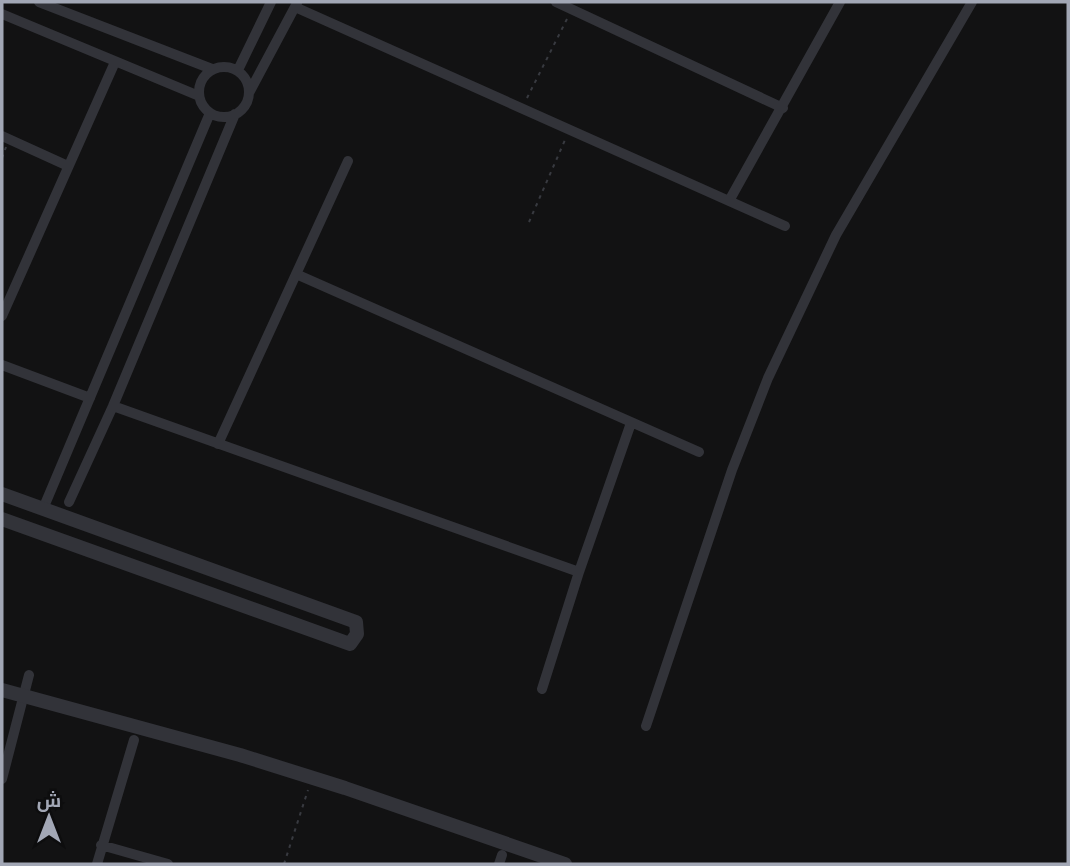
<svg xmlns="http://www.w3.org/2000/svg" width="1070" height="866" font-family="Montserrat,Cairo,sans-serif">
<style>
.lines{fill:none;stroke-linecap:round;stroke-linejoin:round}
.path{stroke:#383a40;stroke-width:2;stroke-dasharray:3.5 5;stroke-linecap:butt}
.minor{stroke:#323339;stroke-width:10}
.tertiary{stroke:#323339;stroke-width:14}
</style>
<rect width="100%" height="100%" fill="#121213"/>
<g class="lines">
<path class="path" d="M 527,98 L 567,19
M 2,158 L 6,147
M 529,222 L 565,140
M 284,864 L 308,790"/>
<path class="minor" d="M 39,2 L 212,69
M 556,2 L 783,108
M 295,7 L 785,226
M 2,14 L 199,96
M199 92a25 25 0 1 1 50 0a25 25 0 1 1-50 0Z
M 238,70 L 271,2
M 249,93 L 297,3
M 2,136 L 68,166
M 729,201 L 840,2
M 296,274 L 699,452
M 2,316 L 115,62
M 2,365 L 90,398
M 113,406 L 579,572
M 218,444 L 348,161
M 69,502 L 113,406 L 235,114
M 43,509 L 210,113
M 542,689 L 579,572 L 631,423
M 646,726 L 732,470 L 768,378 L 836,235 L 972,2
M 2,779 L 29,675
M 101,845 L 168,864
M 97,864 L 134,740
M 499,864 L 502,855"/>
<path class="tertiary" d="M 2,494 L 356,622 L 357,634 L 350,644 L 2,519
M 2,690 L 240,755 L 345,788 L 565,864"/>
</g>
<rect width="1070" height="866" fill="none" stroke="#a2a7b5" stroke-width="7"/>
<g transform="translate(49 817)" stroke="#0d0d0e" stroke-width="5" paint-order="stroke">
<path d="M0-5L12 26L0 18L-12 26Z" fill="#a2a7b5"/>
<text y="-10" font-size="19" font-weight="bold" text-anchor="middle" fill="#a2a7b5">ش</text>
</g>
</svg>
